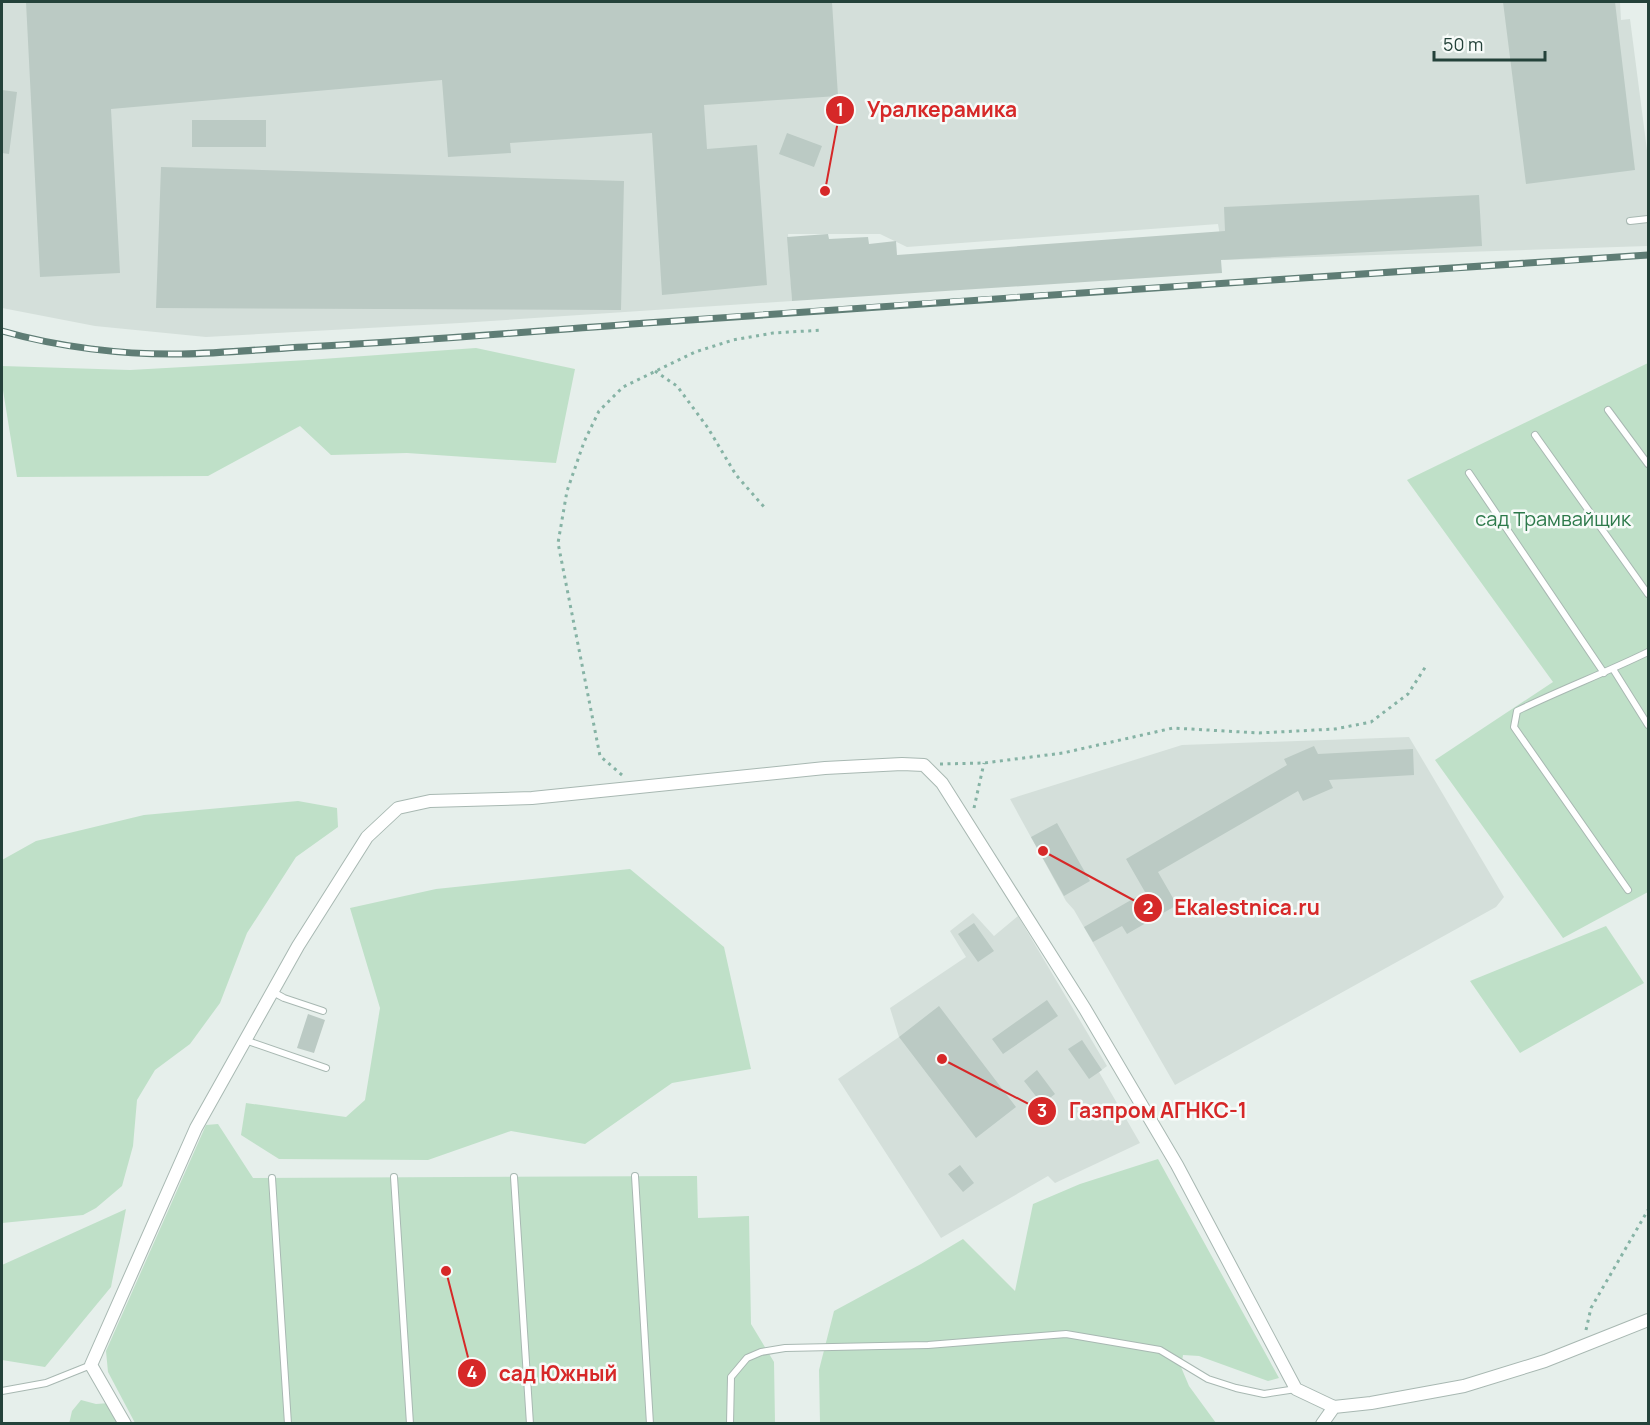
<svg xmlns="http://www.w3.org/2000/svg" width="1650" height="1425" font-family="Manrope,sans-serif">
<style>
.built{fill:#d4dfda}
.green{fill:#bfe0c8}
.building{fill:#bbcac4}
.lines{fill:none;stroke-linecap:round;stroke-linejoin:round}
.service-casing{stroke:#a8b8b2;stroke-width:8}
.minor-casing{stroke:#a8b8b2;stroke-width:14}
.path{stroke:#86b3a5;stroke-width:3;stroke-dasharray:3 4.5;stroke-linecap:butt}
.service{stroke:#fff;stroke-width:6}
.minor{stroke:#fff;stroke-width:12}
.rail-casing{stroke:#5f7d75;stroke-width:7}
.rail{stroke:#f7fbf9;stroke-width:4.5;stroke-dasharray:14;stroke-linecap:butt}
.labels{text-anchor:middle;dominant-baseline:central;stroke-width:5;stroke-linejoin:round;paint-order:stroke}
.park-label{font-size:20px;fill:#2d7a4b;stroke:#f7fbf9}
.leader{fill:none;stroke:#d62828;stroke-width:2}
.callout-dot{fill:#d62828;stroke:#f7fbf9;stroke-width:2}
.mark-label{font-size:18px;text-anchor:middle;font-weight:bold;fill:#fff}
.callout-label{font-size:21px;text-anchor:middle;font-weight:bold;fill:#d62828;stroke:#f7fbf9;stroke-width:5;stroke-linejoin:round;paint-order:stroke}
</style>
<rect width="100%" height="100%" fill="#e6efeb"/>
<path class="built" d="M 2,2 L 1620,2 L 1621,20 L 1630,19 L 1648,158 L 1648,246 L 1224,260 L 1218,224 L 907,247 L 880,234 L 788,234 L 792,301 L 460,323 L 206,337 L 95,326 L 2,308 Z
M 1409,737 L 1504,897 L 1496,907 L 1175,1085 L 1074,910 L 1066,901 L 1010,799 L 1182,745 Z
M 973,913 L 994,936 L 1018,916 L 1107,1066 L 1099,1072 L 1140,1143 L 1055,1183 L 1048,1176 L 941,1238 L 838,1079 L 899,1037 L 890,1008 L 966,957 L 950,931 Z"/>
<path class="green" d="M 476,348 L 575,369 L 556,463 L 407,453 L 331,455 L 300,426 L 208,476 L 17,477 L 2,384 L 2,366 L 130,370 L 308,360 Z
M 1648,363 L 1648,892 L 1563,938 L 1435,760 L 1553,682 L 1407,480 Z
M 298,801 L 337,808 L 338,827 L 296,857 L 247,933 L 220,1003 L 190,1044 L 155,1070 L 137,1100 L 133,1146 L 122,1186 L 96,1208 L 83,1215 L 2,1223 L 2,860 L 36,841 L 144,815 Z
M 630,869 L 724,947 L 751,1069 L 672,1083 L 585,1144 L 511,1131 L 428,1160 L 279,1159 L 241,1135 L 246,1103 L 346,1117 L 365,1100 L 380,1008 L 350,908 L 436,889 Z
M 1606,926 L 1644,983 L 1520,1053 L 1470,981 Z
M 218,1124 L 253,1178 L 697,1176 L 698,1218 L 749,1216 L 751,1324 L 774,1362 L 775,1423 L 135,1423 L 108,1372 L 106,1351 L 206,1125 Z
M 1158,1159 L 1279,1378 L 1268,1381 L 1199,1356 L 1183,1355 L 1181,1367 L 1189,1386 L 1216,1423 L 820,1424 L 819,1370 L 834,1311 L 921,1264 L 963,1239 L 1015,1291 L 1033,1204 L 1080,1184 Z
M 126,1209 L 111,1287 L 45,1367 L 2,1360 L 2,1265 Z
M 81,1400 L 96,1404 L 110,1403 L 118,1421 L 117,1424 L 69,1424 L 72,1411 Z"/>
<path class="building" d="M 26,2 L 832,2 L 838,96 L 704,105 L 707,149 L 757,145 L 767,285 L 662,295 L 652,133 L 510,143 L 511,153 L 448,157 L 442,80 L 111,109 L 120,273 L 40,277 Z
M 1503,2 L 1615,2 L 1635,170 L 1526,184 Z
M 2,90 L 17,92 L 9,154 L 2,153 Z
M 192,120 L 266,120 L 266,147 L 192,147 Z
M 787,133 L 822,146 L 814,167 L 779,154 Z
M 161,167 L 624,181 L 621,310 L 156,308 Z
M 1479,195 L 1482,246 L 1221,260 L 1222,273 L 792,301 L 787,237 L 828,234 L 829,239 L 868,237 L 869,244 L 896,241 L 897,255 L 1225,231 L 1224,207 Z
M 1314,746 L 1318,754 L 1413,749 L 1414,775 L 1329,780 L 1333,788 L 1303,801 L 1298,791 L 1158,872 L 1177,905 L 1127,934 L 1122,926 L 1093,942 L 1084,927 L 1145,892 L 1126,859 L 1287,765 L 1284,759 Z
M 1057,823 L 1090,881 L 1064,896 L 1031,837 Z
M 974,923 L 994,951 L 978,962 L 958,934 Z
M 1047,1000 L 1058,1016 L 1003,1054 L 992,1039 Z
M 939,1006 L 1016,1107 L 976,1138 L 899,1037 Z
M 308,1014 L 325,1020 L 314,1053 L 297,1048 Z
M 1082,1040 L 1102,1070 L 1089,1079 L 1068,1049 Z
M 1037,1070 L 1055,1094 L 1042,1104 L 1024,1081 Z
M 960,1165 L 974,1183 L 963,1192 L 948,1174 Z"/>
<g class="lines">
<g class="service-casing">
<path id="service" d="M 1630,221 L 1648,219
M 1608,410 L 1648,464
M 1535,435 L 1648,594
M 1469,473 L 1604,673
M 1613,669 L 1648,725
M 1628,890 L 1514,727 L 1517,711 C 1560,690 1605,673 1648,652
M 273,992 L 284,998 L 323,1011
M 245,1040 L 326,1068
M 635,1176 L 650,1424
M 394,1177 L 410,1424
M 514,1177 L 530,1424
M 272,1178 L 288,1424
M 2,1391 L 46,1383 L 91,1365
M 730,1424 L 731,1377 L 747,1358 L 761,1352 L 785,1348 L 928,1345 L 1066,1334 L 1160,1350 L 1208,1379 L 1236,1388 L 1264,1394 L 1296,1389"/>
</g>
<g class="minor-casing">
<path id="minor" d="M 125,1424 L 91,1365 L 196,1128 L 298,946 L 367,837 L 398,808 L 430,801 L 532,798 L 825,768 L 902,764 L 924,765 L 942,783 L 1085,1009 L 1177,1165 L 1296,1389 L 1334,1407 L 1371,1403 L 1464,1386 L 1545,1361 L 1648,1320
M 1322,1424 L 1334,1407"/>
</g>
<path class="path" d="M 655,371 L 677,386 L 708,428 L 736,475 L 765,508
M 940,764 L 984,763 L 1063,753 L 1173,728 L 1259,733 L 1335,729 L 1371,722 L 1408,694 L 1426,666
M 622,775 L 600,756 L 558,543 L 567,491 L 584,442 L 599,411 L 623,387 L 695,352 L 733,340 L 773,333 L 823,330
M 974,808 L 984,763
M 1586,1330 L 1591,1308 L 1648,1210"/>
<use href="#service" class="service"/>
<use href="#minor" class="minor"/>
<g class="rail-casing">
<path id="rail" d="M 2,331 C 58,347 123,355 182,354 C 229,353 276,348 323,346 C 431,340 539,331 646,323 C 980,298 1314,278 1648,255"/>
</g>
<use href="#rail" class="rail"/>
</g>
<g class="labels">
<g class="park-label">
<text x="1553" y="518">сад Трамвайщик</text>
</g>
</g>
<path class="leader" d="M825 191L840 110M1043 851L1148 908M942 1059L1042 1111M446 1271L472 1373"/>
<g class="callout-dot">
<circle cx="825" cy="191" r="6"/>
<circle cx="1043" cy="851" r="6"/>
<circle cx="942" cy="1059" r="6"/>
<circle cx="446" cy="1271" r="6"/>
<circle cx="840" cy="110" r="15"/>
<circle cx="1148" cy="908" r="15"/>
<circle cx="1042" cy="1111" r="15"/>
<circle cx="472" cy="1373" r="15"/>
</g>
<g class="mark-label">
<text x="840" y="116">1</text>
<text x="1148" y="914">2</text>
<text x="1042" y="1117">3</text>
<text x="472" y="1379">4</text>
</g>
<g class="callout-label">
<text x="942" y="117">Уралкерамика</text>
<text x="1247" y="915">Ekalestnica.ru</text>
<text x="1158" y="1118">Газпром АГНКС-1</text>
<text x="558" y="1381">сад Южный</text>
</g>
<rect width="1650" height="1425" fill="none" stroke="#24423a" stroke-width="6"/>
<path d="M1434 51v9h111v-9" fill="none" stroke="#24423a" stroke-width="3"/>
<text x="1443" y="51" font-size="18" fill="#24423a" stroke="#f7fbf9" stroke-width="4.5" paint-order="stroke">50 m</text>
</svg>
